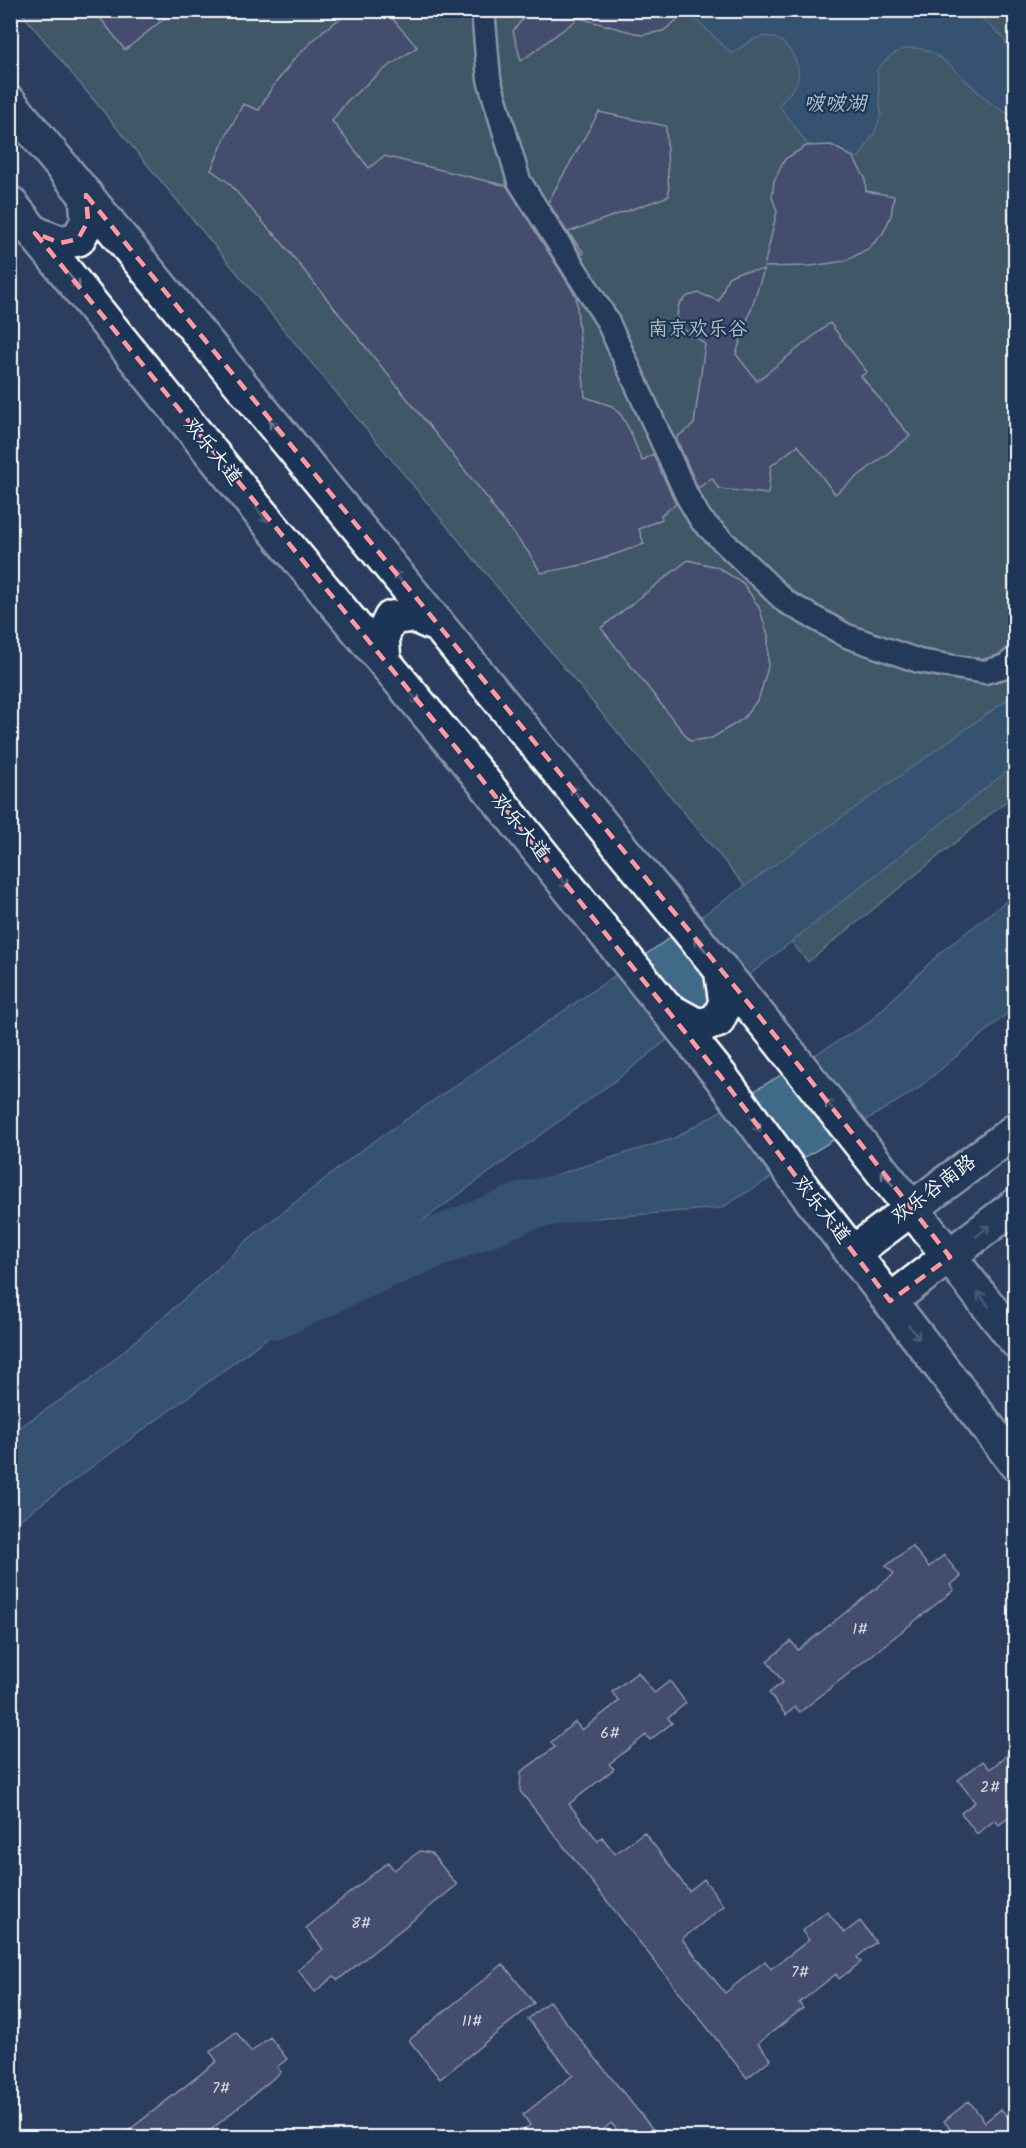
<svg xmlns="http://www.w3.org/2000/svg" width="1026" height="2148" font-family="Kalam,'LXGW WenKai TC',sans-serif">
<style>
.green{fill:#597470;stroke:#acbab8;stroke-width:1.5}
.water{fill:#406b87;stroke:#8ca6b7;stroke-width:1.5}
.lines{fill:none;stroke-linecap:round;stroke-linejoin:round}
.river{stroke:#406b87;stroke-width:50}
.building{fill:#646180;stroke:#fff;stroke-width:1.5}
.pedestrian-casing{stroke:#fff;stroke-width:27}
.tertiary-casing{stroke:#fff;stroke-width:38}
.secondary-casing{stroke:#fff;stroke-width:38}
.pedestrian{stroke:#1d3557;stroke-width:22}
.tertiary{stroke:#1d3557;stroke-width:33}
.secondary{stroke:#1d3557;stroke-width:33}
.oneway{stroke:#6c7c92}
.marked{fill:none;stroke:#ff9aa2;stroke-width:4.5;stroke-dasharray:12 8;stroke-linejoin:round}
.labels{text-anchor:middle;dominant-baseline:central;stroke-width:4.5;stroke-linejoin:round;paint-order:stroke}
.number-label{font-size:16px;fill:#d8d8df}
.park-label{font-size:20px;fill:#b4c0bf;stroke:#1d3557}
.street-label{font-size:20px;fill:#fff;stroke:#1d3557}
.water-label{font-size:21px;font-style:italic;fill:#b3c4cf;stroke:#1d3557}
</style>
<rect width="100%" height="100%" fill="#2b3e5f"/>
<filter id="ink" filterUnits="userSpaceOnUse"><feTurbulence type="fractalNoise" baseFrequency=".0167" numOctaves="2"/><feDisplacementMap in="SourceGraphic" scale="12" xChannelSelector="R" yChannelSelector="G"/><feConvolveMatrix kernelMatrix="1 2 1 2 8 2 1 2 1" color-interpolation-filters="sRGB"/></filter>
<g filter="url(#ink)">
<path class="green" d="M 20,11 L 1015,11 L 1015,794 L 808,962 Z"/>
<path class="water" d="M 688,11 L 973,11 L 1003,37 L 1015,62 L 1015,117 C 1006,112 996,108 988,101 C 954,73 919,16 877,70 L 881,115 L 874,134 L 859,158 L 807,144 L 779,105 C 785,98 793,91 797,82 C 803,66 788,40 771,37 C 756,34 743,46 732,54 Z
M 1015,694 L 1015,765 L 620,1077 L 414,1227 L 203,1386 L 11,1526 L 11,1433 L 88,1382 L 190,1294 L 251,1237 L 363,1149 L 738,891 Z
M 1015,894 L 1015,1007 L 916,1090 L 721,1208 L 533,1223 L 517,1187 L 675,1138 L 867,1024 L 940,953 Z"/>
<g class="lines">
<path class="river" d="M 276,1314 L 376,1267 L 526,1206 L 592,1193"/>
</g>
<path class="building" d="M 94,10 L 175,10 L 125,50 Z
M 353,10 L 385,10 L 417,47 L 382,71 L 347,101 L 332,121 L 369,168 L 384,156 L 507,186 L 576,296 L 585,397 L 612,406 L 621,415 L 630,431 L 642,461 L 653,454 L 676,504 L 661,515 L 662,519 L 639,529 L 644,544 L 587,564 L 541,573 L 529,553 L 490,504 L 492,504 L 274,233 L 274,235 L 228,182 L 211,170 L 225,138 L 243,104 L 259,110 L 271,89 L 295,58 L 324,30 Z
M 530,10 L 690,10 L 663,31 L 642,35 L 579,18 L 521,61 L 513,31 Z
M 599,112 L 666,126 L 669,196 L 568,232 L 584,253 L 581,254 L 548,202 Z
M 831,145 L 853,157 L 865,178 L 866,191 L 894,196 L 891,216 L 883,233 L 868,249 L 845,261 L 811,266 L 764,267 L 777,211 L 772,197 L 774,181 L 785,159 L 806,146 Z
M 764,270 L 736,354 L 757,381 L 830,323 L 867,372 L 861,376 L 910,436 L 835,494 L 798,445 L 771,466 L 768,494 L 719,489 L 712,478 L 698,488 L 676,438 L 694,424 L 705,344 L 681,327 L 677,316 L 679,304 L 688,296 L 699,293 L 719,301 L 728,277 L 739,272 Z
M 688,560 L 717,567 L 743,583 L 759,607 L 768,635 L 768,667 L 759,698 L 743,719 L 712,738 L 690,741 L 601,628 Z
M 912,1546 L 929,1567 L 944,1555 L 961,1577 L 950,1585 L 954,1590 L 800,1712 L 795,1707 L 786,1715 L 769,1693 L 783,1682 L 767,1661 L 791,1641 L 798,1650 L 894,1574 L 886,1566 Z
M 638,1672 L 654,1693 L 670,1681 L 686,1703 L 668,1718 L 672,1723 L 650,1740 L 646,1735 L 609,1764 L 614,1769 L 569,1804 L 598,1841 L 602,1837 L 615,1854 L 644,1832 L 689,1891 L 704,1879 L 724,1906 L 682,1939 L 725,1993 L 765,1961 L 771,1969 L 809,1940 L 802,1931 L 827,1911 L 844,1933 L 860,1921 L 876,1942 L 857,1957 L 861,1962 L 839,1979 L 836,1974 L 799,2003 L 803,2008 L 758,2043 L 771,2059 L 747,2078 L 520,1791 L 521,1772 L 555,1747 L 551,1742 L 575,1722 L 582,1730 L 619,1701 L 612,1692 Z
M 1016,1748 L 1016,1812 L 999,1825 L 995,1820 L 977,1834 L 961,1813 L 975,1802 L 958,1780 L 983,1761 L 990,1769 Z
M 420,1851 L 431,1853 L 457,1885 L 338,1980 L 334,1976 L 315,1992 L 298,1970 L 323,1949 L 306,1928 L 388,1862 L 394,1870 Z
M 503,1964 L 534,2003 L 440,2079 L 409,2040 Z
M 549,2001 L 660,2138 L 624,2138 L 611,2123 L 593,2138 L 515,2138 L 530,2125 L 523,2115 L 573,2075 L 528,2019 Z
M 236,2032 L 251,2052 L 270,2037 L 287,2059 L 277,2067 L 281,2072 L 201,2138 L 119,2138 L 217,2061 L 210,2052 Z
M 969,2101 L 985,2122 L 1001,2109 L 1016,2127 L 1016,2138 L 957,2138 L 944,2121 Z"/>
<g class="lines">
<g class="pedestrian-casing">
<path id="pedestrian" d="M 483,10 L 489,79 L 519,181 L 607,320 L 687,496 L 701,520 L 786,602 L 847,636 L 919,661 L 985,672 L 1006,666 L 1016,657"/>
</g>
<g class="tertiary-casing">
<path id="tertiary" d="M 854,1252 L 1016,1130
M 890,1301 L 1016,1205"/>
</g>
<g class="secondary-casing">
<path id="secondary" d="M 10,103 L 777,1038 L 1016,1341
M 10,203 L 252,503 L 475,771 L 721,1077 L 807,1194 L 1016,1464
M 35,233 L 60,243 L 78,239 L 88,221 L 86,195
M 384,661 L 382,636 L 391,618 L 413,615 L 438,626
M 667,1009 L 698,1026 L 717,1021 L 726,1003 L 721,969"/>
</g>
<use href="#pedestrian" class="pedestrian"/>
<use href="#tertiary" class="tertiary"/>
<use href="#secondary" class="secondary"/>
</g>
<defs><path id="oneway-shaft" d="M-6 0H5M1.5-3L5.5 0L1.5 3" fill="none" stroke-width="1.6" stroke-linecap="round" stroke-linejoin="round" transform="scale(1.5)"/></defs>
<g class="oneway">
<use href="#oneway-shaft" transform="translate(74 281) rotate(51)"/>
<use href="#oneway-shaft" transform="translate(275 427) rotate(-129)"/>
<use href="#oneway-shaft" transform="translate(262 515) rotate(50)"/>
<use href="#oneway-shaft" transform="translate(399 578) rotate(-129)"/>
<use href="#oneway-shaft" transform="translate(414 697) rotate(51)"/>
<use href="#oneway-shaft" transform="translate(576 793) rotate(-129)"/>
<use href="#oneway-shaft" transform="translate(563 881) rotate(51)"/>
<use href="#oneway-shaft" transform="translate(700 944) rotate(-129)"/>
<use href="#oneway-shaft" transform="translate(831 1107) rotate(-128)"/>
<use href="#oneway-shaft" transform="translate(755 1124) rotate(53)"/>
<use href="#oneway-shaft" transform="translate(887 1178) rotate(-130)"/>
<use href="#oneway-shaft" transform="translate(983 1231) rotate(-38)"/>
<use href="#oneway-shaft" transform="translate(983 1299) rotate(-128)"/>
<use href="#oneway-shaft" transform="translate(914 1332) rotate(52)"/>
</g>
</g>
<path d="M0 0H1026V2148H0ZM 86,195 L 777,1038 L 950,1257 L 890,1301 L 721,1077 L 475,771 L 35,233 L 60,243 L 78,239 L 88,221 Z" fill="#2b3e5f" fill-opacity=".55" fill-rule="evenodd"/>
<path class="marked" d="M 86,195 L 777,1038 L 950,1257 L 890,1301 L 721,1077 L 475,771 L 35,233 L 60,243 L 78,239 L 88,221 Z"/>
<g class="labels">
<g class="number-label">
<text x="860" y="1629">1#</text>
<text x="610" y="1733">6#</text>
<text x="990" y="1787">2#</text>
<text x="361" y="1923">8#</text>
<text x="800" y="1972">7#</text>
<text x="472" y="2021">11#</text>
<text x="221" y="2088">7#</text>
</g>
<g class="park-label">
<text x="698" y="330">南京欢乐谷</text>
</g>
<g class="street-label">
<text transform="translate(212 452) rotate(51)">欢乐大道</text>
<text transform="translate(520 828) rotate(51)">欢乐大道</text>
<text transform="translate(934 1190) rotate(-37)">欢乐谷南路</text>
<text transform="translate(821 1210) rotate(52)">欢乐大道</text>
</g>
<g class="water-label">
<text x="835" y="104">啵啵湖</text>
</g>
</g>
<rect width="1026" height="2148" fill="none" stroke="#1d3557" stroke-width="36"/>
<rect x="18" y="18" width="990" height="2112" fill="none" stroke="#fff" stroke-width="2" filter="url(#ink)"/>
</svg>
